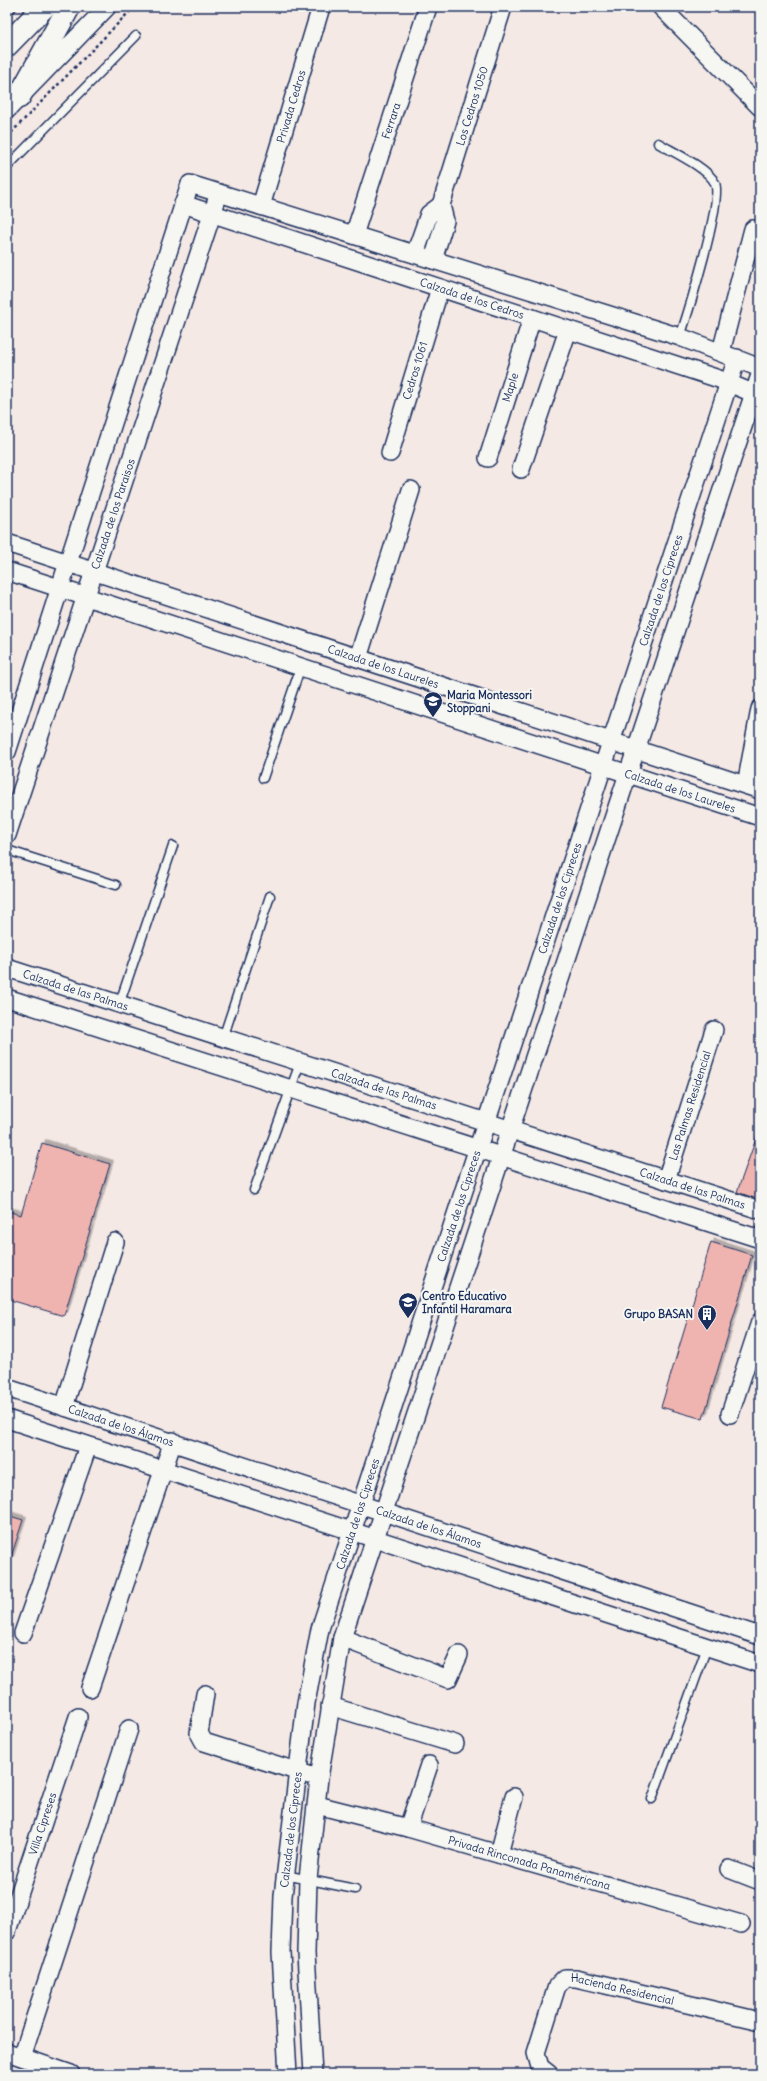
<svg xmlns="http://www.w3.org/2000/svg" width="767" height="2081" font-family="Delius,sans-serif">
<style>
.building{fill:#f0b4b0;stroke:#1b2f5e;filter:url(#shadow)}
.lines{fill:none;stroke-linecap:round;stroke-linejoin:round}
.service-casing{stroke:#1b2f5e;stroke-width:11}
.minor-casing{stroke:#1b2f5e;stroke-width:20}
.trunk-casing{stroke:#1b2f5e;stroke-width:25}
.path{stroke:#1b2f5e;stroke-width:2.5;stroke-dasharray:3 3;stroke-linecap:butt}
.service{stroke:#f6f6f2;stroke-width:8}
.minor{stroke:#f6f6f2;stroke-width:17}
.trunk{stroke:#f6f6f2;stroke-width:22}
.labels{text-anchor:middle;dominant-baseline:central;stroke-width:4;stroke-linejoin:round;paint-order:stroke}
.street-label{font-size:11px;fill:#1b2f5e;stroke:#f6f6f2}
.poi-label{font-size:11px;font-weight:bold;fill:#1b2f5e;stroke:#f6f6f2;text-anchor:start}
</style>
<defs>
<filter id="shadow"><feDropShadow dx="3.5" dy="-3.5" stdDeviation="0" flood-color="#0004"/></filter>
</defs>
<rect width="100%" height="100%" fill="#f5e9e5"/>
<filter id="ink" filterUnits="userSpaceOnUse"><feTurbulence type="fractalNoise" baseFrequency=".025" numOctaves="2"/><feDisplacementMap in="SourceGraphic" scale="8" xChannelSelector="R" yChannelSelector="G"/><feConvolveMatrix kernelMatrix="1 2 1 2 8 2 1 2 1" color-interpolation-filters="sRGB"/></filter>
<g filter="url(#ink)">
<path class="building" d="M 758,1133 L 760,1133 L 760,1200 L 737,1192 Z
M 42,1143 L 110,1164 L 64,1316 L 7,1299 L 7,1211 L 21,1215 Z
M 711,1242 L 752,1255 L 703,1419 L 661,1407 Z
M 7,1515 L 23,1520 L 10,1560 L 7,1560 Z"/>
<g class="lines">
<g class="service-casing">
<path id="service" d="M 7,12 L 12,7
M 658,143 C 673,152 708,168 715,183 C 723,201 688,313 680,337
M 7,167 L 136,36
M 263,778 L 301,666
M 7,850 L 116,885
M 119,1005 L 173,846
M 223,1038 L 270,896
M 254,1190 L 300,1063
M 652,1799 L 707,1647
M 285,1875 L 355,1889"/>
</g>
<g class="minor-casing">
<g id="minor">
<path d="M 661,7 L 760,107"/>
<path d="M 7,110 L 107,7"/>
<path id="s1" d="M 183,204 L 719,379 L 760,396"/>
<path id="s2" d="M 261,206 L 321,7"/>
<path id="s3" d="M 354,235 L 428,7"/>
<path d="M 415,254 L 429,214 L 441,205"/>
<path id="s4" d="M 433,260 L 445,221 L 441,205 L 503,7"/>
<path d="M 721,352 L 753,229"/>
<path id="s5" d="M 390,453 L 440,288"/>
<path id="s6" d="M 488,458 L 532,318"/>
<path d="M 521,469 L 568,330"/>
<path id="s7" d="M 7,543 L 760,790"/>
<path id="s8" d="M 7,571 L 760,817"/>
<path d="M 358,658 L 411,490"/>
<path d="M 7,752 L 190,184 L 680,337 L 760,368"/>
<path d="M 746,785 L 760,709"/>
<path id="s9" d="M 7,835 L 219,193"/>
<path id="s10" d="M 7,968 L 760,1210"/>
<path d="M 7,998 L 760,1239"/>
<path id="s11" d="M 666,1180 L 714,1030"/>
<path id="s12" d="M 7,1388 L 760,1636"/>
<path d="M 64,1407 L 115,1242"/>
<path d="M 730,1414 L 760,1322"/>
<path d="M 7,1419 L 760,1664"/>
<path d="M 23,1633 L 88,1446"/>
<path d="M 342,1638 L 448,1679 L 459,1655"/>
<path d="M 90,1688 L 173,1441"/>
<path d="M 205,1694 L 199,1733 L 204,1742 L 309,1775"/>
<path d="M 330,1706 L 455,1744"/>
<path id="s13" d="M 317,1805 L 408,1828 L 741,1924"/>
<path d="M 408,1828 L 429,1765"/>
<path d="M 499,1854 L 514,1797"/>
<path d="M 729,1869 L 760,1881"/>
<path id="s14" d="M 7,1931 L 78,1717"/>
<path d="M 7,2052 L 71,2074"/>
<path d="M 22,2057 L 129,1729"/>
<path id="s15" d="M 288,2074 L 281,1952 L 283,1896 L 306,1703 L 320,1629 L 737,358"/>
<path d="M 313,2074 L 306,1953 L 308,1879 L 319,1778 L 342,1638 L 760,375"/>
<path id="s16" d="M 549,2074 L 540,2067 L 536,2053 L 557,1986 L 565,1978 L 576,1978 L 760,2021"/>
</g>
</g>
<g class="trunk-casing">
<path id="trunk" d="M 7,45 L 44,7
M 19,97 L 69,7"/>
</g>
<path class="path" d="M 7,137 L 134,7"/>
<use href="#service" class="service"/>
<use href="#minor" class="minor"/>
<use href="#trunk" class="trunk"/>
</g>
</g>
<defs>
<g id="school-pin" transform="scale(1)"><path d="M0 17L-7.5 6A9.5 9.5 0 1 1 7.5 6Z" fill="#1b2f5e" stroke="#f6f6f2"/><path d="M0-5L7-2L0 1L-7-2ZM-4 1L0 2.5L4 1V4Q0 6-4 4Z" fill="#fff"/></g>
<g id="building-pin" transform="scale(1)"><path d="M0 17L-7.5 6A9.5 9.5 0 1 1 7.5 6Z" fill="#1b2f5e" stroke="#f6f6f2"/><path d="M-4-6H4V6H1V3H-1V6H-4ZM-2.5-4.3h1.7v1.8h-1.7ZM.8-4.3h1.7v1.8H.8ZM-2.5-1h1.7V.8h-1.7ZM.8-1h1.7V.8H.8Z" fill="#fff"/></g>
</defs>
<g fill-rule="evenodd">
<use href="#school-pin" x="433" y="701"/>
<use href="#school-pin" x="408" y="1302"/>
<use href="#building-pin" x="707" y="1314"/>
</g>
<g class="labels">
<g class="street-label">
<text stroke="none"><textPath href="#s2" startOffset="104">Privada Cedros</textPath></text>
<text stroke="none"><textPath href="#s4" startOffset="161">Los Cedros 1050</textPath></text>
<text stroke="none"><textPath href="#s3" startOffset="120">Ferrara</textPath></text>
<text stroke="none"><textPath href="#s1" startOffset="304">Calzada de los Cedros</textPath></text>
<text stroke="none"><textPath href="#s5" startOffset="86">Cedros 1061</textPath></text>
<text stroke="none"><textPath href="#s6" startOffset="74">Maple</textPath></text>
<text stroke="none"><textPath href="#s9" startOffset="338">Calzada de los Paraisos</textPath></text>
<text stroke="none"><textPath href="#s15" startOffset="1541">Calzada de los Cipreces</textPath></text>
<text stroke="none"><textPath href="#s7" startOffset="396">Calzada de los Laureles</textPath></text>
<text stroke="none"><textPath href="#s8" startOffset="708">Calzada de los Laureles</textPath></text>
<text stroke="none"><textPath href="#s15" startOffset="1217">Calzada de los Cipreces</textPath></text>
<text stroke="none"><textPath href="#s10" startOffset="72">Calzada de las Palmas</textPath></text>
<text stroke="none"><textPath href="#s10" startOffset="396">Calzada de las Palmas</textPath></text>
<text stroke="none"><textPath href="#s11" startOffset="78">Las Palmas Residencial</textPath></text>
<text stroke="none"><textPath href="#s10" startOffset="720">Calzada de las Palmas</textPath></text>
<text stroke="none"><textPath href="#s15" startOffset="893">Calzada de los Cipreces</textPath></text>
<text stroke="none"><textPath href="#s12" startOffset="120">Calzada de los Álamos</textPath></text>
<text stroke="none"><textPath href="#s15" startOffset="569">Calzada de los Cipreces</textPath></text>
<text stroke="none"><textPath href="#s12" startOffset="444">Calzada de los Álamos</textPath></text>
<text stroke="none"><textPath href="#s14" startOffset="113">Villa Cipreses</textPath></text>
<text stroke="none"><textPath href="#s15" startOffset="245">Calzada de los Cipreces</textPath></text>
<text stroke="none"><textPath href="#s13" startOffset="220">Privada Rinconada Panaméricana</textPath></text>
<text stroke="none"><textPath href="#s16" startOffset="166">Hacienda Residencial</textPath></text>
</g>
<g class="poi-label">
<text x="447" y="695">Maria Montessori<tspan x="447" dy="13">Stoppani</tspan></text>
<text x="422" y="1296">Centro Educativo<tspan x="422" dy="13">Infantil Haramara</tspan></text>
<text x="693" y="1314" text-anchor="end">Grupo BASAN</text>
</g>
</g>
<rect width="767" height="2081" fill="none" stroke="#f6f6f2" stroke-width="24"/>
<rect x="12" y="12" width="743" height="2057" fill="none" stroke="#1b2f5e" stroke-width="1.5" filter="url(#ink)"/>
</svg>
